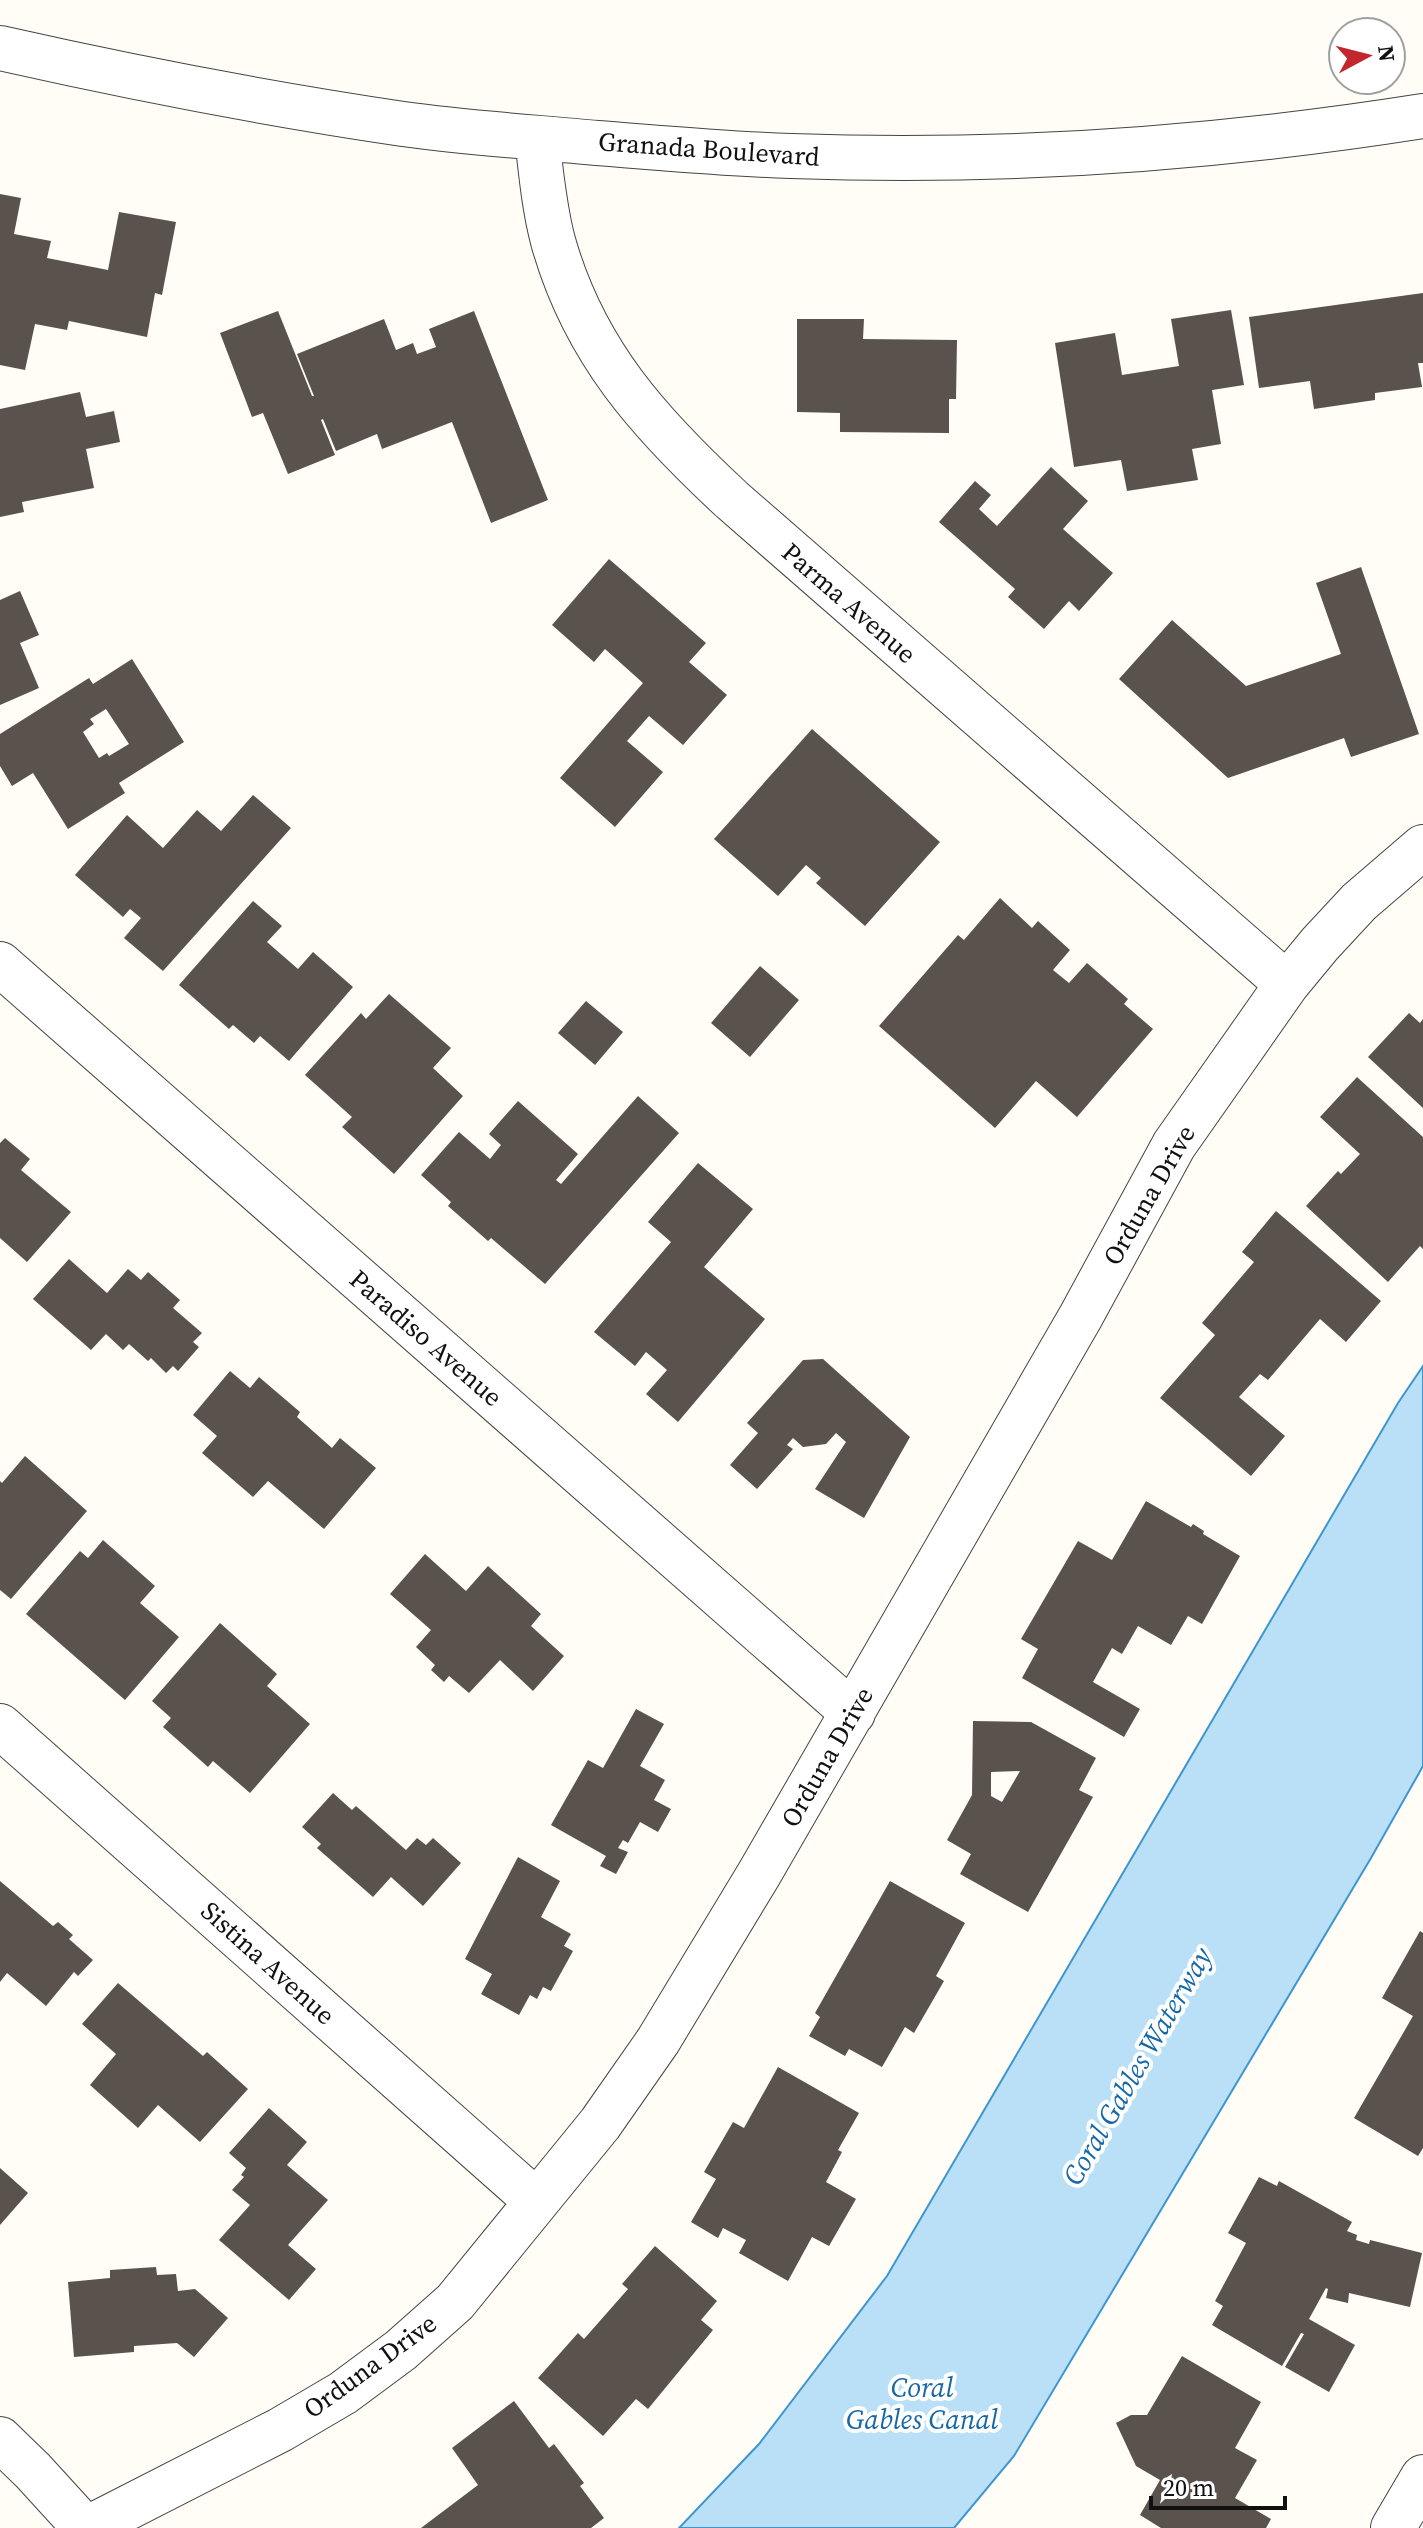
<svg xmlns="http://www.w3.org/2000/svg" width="1423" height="2528" font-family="'Source Serif 4',serif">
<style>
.water{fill:#b9e0f7;stroke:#3f96cf;stroke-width:2}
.building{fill:#5a524d;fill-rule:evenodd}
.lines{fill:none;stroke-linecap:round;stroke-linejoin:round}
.minor-casing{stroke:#444;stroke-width:46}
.minor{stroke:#fff;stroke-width:44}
.labels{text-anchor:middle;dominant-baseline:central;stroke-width:8;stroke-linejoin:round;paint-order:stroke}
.street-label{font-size:26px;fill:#111;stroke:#fff}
.water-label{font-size:28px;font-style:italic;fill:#1768a6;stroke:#fff}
</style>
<rect width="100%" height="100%" fill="#fffdf5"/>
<path class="water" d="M 1423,1366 L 1423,1766 L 1371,1858 L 1014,2456 L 954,2528 L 679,2528 L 759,2444 L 887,2276 L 1398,1403 Z"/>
<path class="building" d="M 0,194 L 21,198 L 14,234 L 51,241 L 47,258 L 108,270 L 119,212 L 176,222 L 162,295 L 155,293 L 147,337 L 69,321 L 67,330 L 35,324 L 25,370 L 0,365 Z
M 1423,293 L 1423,363 L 1418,363 L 1422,387 L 1375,393 L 1375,400 L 1314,409 L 1310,381 L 1259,388 L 1249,317 Z
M 1231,310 L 1244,385 L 1212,390 L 1221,444 L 1192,449 L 1198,480 L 1127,491 L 1121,460 L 1074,467 L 1055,343 L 1115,333 L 1122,375 L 1179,366 L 1171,319 Z
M 278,311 L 312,396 L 314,396 L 297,354 L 384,319 L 396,350 L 413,343 L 417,354 L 436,347 L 429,329 L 474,311 L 548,500 L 491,523 L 452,422 L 382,449 L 377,434 L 336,451 L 323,419 L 321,420 L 335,455 L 288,474 L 263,413 L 252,417 L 220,333 Z
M 797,319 L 864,319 L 863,339 L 957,340 L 956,399 L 949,399 L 949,433 L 840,432 L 840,413 L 797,412 Z
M 80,392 L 86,417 L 114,411 L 120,442 L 86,449 L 94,488 L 22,502 L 24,512 L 0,517 L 0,409 Z
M 1051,467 L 1088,501 L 1063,529 L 1113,573 L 1079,611 L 1069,601 L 1044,629 L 1008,597 L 1015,589 L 939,522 L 975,481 L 991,495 L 979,509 L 997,526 Z
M 609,559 L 706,643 L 689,662 L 727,695 L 683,745 L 649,716 L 627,741 L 663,772 L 615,827 L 560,778 L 643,683 L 605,649 L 594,662 L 552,625 Z
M 1361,567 L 1419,734 L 1351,757 L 1344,738 L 1228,778 L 1119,679 L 1172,620 L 1246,686 L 1341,654 L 1316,583 Z
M 20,591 L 39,635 L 20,643 L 39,688 L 0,705 L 0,600 Z
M 132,659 L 184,742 L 119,783 L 125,793 L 68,829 L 33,773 L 12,786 L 0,766 L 0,734 L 89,678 L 93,684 ZM 106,709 L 129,744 L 109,756 L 107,753 L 99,758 L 83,732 L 94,724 L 90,719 Z
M 812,729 L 940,842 L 865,926 L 816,883 L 821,878 L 806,865 L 778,896 L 714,839 Z
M 253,795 L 291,828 L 163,971 L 124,938 L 141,918 L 130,909 L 123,917 L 75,875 L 127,815 L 163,848 L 197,810 L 221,831 Z
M 1000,898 L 1032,928 L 1038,921 L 1070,950 L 1053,970 L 1069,983 L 1087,963 L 1128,999 L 1124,1004 L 1153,1029 L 1077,1117 L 1036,1081 L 995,1128 L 879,1026 L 958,935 L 964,940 Z
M 253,901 L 282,926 L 267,942 L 298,969 L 313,952 L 353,987 L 289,1061 L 260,1036 L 254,1043 L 233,1025 L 229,1029 L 179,985 Z
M 760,966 L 799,1000 L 750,1057 L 711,1023 Z
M 389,994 L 451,1048 L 433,1068 L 463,1096 L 394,1174 L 342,1127 L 352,1117 L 305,1075 L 361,1013 L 366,1019 Z
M 586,1001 L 623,1032 L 595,1065 L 558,1033 Z
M 1409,1013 L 1420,1023 L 1423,1019 L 1423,1108 L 1368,1057 Z
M 1357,1077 L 1423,1137 L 1423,1249 L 1420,1246 L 1388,1282 L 1306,1206 L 1338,1171 L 1341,1174 L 1360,1154 L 1320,1117 Z
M 638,1096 L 679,1133 L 545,1284 L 491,1238 L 488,1241 L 448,1206 L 451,1202 L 421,1175 L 459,1132 L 490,1159 L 501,1145 L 489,1134 L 518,1101 L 578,1154 L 556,1180 L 561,1184 Z
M 5,1138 L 30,1159 L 21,1170 L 71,1212 L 27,1262 L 0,1238 L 0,1143 Z
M 698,1163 L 753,1209 L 704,1267 L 765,1319 L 678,1422 L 646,1394 L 667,1370 L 646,1352 L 635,1366 L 594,1332 L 671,1242 L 648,1222 Z
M 1276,1211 L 1381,1301 L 1346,1342 L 1320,1319 L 1268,1380 L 1260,1374 L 1239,1397 L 1285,1436 L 1251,1476 L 1160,1398 L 1215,1335 L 1202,1323 L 1254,1262 L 1242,1252 Z
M 69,1259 L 107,1293 L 128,1269 L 141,1280 L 148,1272 L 180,1300 L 173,1308 L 202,1333 L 193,1342 L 199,1347 L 178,1371 L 173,1366 L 166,1373 L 151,1358 L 148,1361 L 129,1344 L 123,1350 L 106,1334 L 91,1350 L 33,1299 Z
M 823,1359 L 910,1437 L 864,1518 L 815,1489 L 846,1442 L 836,1433 L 826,1444 L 803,1447 L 793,1438 L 787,1445 L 793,1449 L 757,1489 L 730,1465 L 758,1433 L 747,1423 L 803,1360 Z
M 230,1371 L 250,1388 L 259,1377 L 300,1412 L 297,1417 L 332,1448 L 340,1438 L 376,1468 L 324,1529 L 268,1481 L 253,1497 L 202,1453 L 217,1436 L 193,1415 Z
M 25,1456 L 87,1511 L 11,1599 L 0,1590 L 0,1481 L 2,1483 Z
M 1146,1501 L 1191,1527 L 1193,1524 L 1204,1531 L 1203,1534 L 1240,1556 L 1202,1624 L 1188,1616 L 1171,1645 L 1138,1626 L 1122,1654 L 1112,1648 L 1093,1682 L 1140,1709 L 1124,1737 L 1022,1678 L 1038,1649 L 1021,1639 L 1078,1541 L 1112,1560 Z
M 103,1540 L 155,1586 L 140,1603 L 179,1637 L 125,1700 L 26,1614 L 80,1551 L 88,1558 Z
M 425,1554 L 466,1591 L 488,1566 L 541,1614 L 531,1626 L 564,1656 L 533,1691 L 500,1660 L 469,1693 L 449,1676 L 444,1682 L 431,1670 L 435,1665 L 416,1647 L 431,1630 L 390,1594 Z
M 220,1623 L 277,1674 L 267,1686 L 310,1724 L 250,1793 L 213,1761 L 208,1767 L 163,1727 L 171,1718 L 152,1701 Z
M 636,1709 L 664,1724 L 640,1766 L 665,1780 L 654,1800 L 671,1809 L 658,1832 L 640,1822 L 628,1843 L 623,1840 L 618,1848 L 628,1852 L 616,1874 L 600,1866 L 606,1856 L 551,1825 L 588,1760 L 603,1768 Z
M 973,1721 L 1031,1722 L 1096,1758 L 1079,1790 L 1093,1797 L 1028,1912 L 960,1874 L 971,1854 L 947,1840 L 972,1795 ZM 1020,1771 L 1002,1802 L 991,1796 L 991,1772 Z
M 333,1793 L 352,1810 L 356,1806 L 406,1850 L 417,1838 L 426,1845 L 433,1838 L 461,1863 L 423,1906 L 391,1877 L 373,1897 L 317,1848 L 321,1844 L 302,1827 Z
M 518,1857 L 560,1881 L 541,1917 L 571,1934 L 564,1946 L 573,1951 L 551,1991 L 543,1987 L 537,1999 L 530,1995 L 519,2015 L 481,1994 L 492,1974 L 465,1959 Z
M 0,1881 L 53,1926 L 58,1922 L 73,1935 L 69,1939 L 93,1960 L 78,1976 L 74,1972 L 46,2006 L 7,1973 L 0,1982 Z
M 890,1881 L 965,1923 L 936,1976 L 944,1981 L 914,2033 L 905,2027 L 882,2067 L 849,2049 L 845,2056 L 809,2036 L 820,2017 L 815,2013 Z
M 1420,1931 L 1423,1933 L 1423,2148 L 1418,2156 L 1354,2118 L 1413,2016 L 1382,1998 Z
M 118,1983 L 203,2056 L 207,2052 L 248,2089 L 200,2142 L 158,2105 L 138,2128 L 90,2085 L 116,2054 L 82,2024 Z
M 778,2067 L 859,2113 L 838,2150 L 842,2152 L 826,2182 L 856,2199 L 829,2246 L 812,2237 L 788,2281 L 739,2253 L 746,2240 L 723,2228 L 718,2238 L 691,2222 L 716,2179 L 704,2172 L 733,2122 L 744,2128 Z
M 269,2108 L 307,2142 L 287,2165 L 328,2200 L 288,2245 L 316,2269 L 289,2300 L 219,2240 L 250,2205 L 232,2190 L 244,2177 L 241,2175 L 246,2168 L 229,2153 Z
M 0,2168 L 28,2193 L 0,2225 Z
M 1259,2177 L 1277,2186 L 1279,2181 L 1352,2222 L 1347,2231 L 1357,2235 L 1356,2240 L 1369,2244 L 1370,2240 L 1422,2253 L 1410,2307 L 1349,2293 L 1348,2303 L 1326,2298 L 1328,2289 L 1326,2288 L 1309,2319 L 1355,2345 L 1329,2392 L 1285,2367 L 1304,2334 L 1301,2333 L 1282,2366 L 1212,2325 L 1223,2306 L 1215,2301 L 1246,2243 L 1228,2233 Z
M 655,2246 L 717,2301 L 701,2320 L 713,2330 L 648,2409 L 636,2399 L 603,2436 L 538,2378 L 578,2333 L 584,2339 L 628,2289 L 622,2284 Z
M 156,2267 L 157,2275 L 176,2274 L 178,2291 L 195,2289 L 228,2318 L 194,2357 L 177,2343 L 134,2346 L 134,2352 L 74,2357 L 68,2282 L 110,2278 L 110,2270 Z
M 1182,2356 L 1261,2402 L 1235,2448 L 1257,2460 L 1235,2498 L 1271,2519 L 1266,2528 L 1161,2528 L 1140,2515 L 1160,2480 L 1136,2466 L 1116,2423 L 1131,2415 L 1147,2415 Z
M 514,2401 L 549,2448 L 554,2444 L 584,2483 L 580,2486 L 604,2518 L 591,2528 L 421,2528 L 478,2485 L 452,2448 Z"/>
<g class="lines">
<g class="minor-casing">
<path id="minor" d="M 0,48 C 133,78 268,104 403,124 C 468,133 533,137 597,143 C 662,148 726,154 791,156 C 1003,164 1214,149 1423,116
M 537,138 C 541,172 544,207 553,241 C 584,352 650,424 732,500 L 1287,984
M 0,964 L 853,1713
M 0,1726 L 536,2201
M 0,2439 L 33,2471 L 85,2528
M 88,2528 L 280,2430 L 343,2393 L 401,2350 L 455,2302 L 600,2124 L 658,2041 L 759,1874 L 1081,1316 L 1174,1145 L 1287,984 L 1320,944 L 1359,902 L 1423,847
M 1393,2528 L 1423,2477"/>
</g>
<use href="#minor" class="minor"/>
</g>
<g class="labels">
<g class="street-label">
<text transform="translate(709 149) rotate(4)">Granada Boulevard</text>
<text transform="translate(849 603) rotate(41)">Parma Avenue</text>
<text transform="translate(1149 1195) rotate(-60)">Orduna Drive</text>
<text transform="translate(426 1338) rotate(41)">Paradiso Avenue</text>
<text transform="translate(827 1757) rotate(-60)">Orduna Drive</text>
<text transform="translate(268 1963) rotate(42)">Sistina Avenue</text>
<text transform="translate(370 2366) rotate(-36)">Orduna Drive</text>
</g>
<g class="water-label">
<text transform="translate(1137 2066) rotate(-60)">Coral Gables Waterway</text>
<text x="922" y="2387">Coral<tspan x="922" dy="32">Gables Canal</tspan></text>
</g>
</g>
<g transform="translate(1367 56) rotate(83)"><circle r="38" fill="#ffffff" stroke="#a0a0a0" stroke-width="2"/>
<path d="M0-6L14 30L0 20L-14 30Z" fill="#c4262e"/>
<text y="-12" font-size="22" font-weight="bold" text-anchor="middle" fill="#111111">N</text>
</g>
<path d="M1151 2496v12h134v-12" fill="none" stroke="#111111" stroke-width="4"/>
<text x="1163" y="2496" font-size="24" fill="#111111" stroke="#ffffff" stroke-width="6" paint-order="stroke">20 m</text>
</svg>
